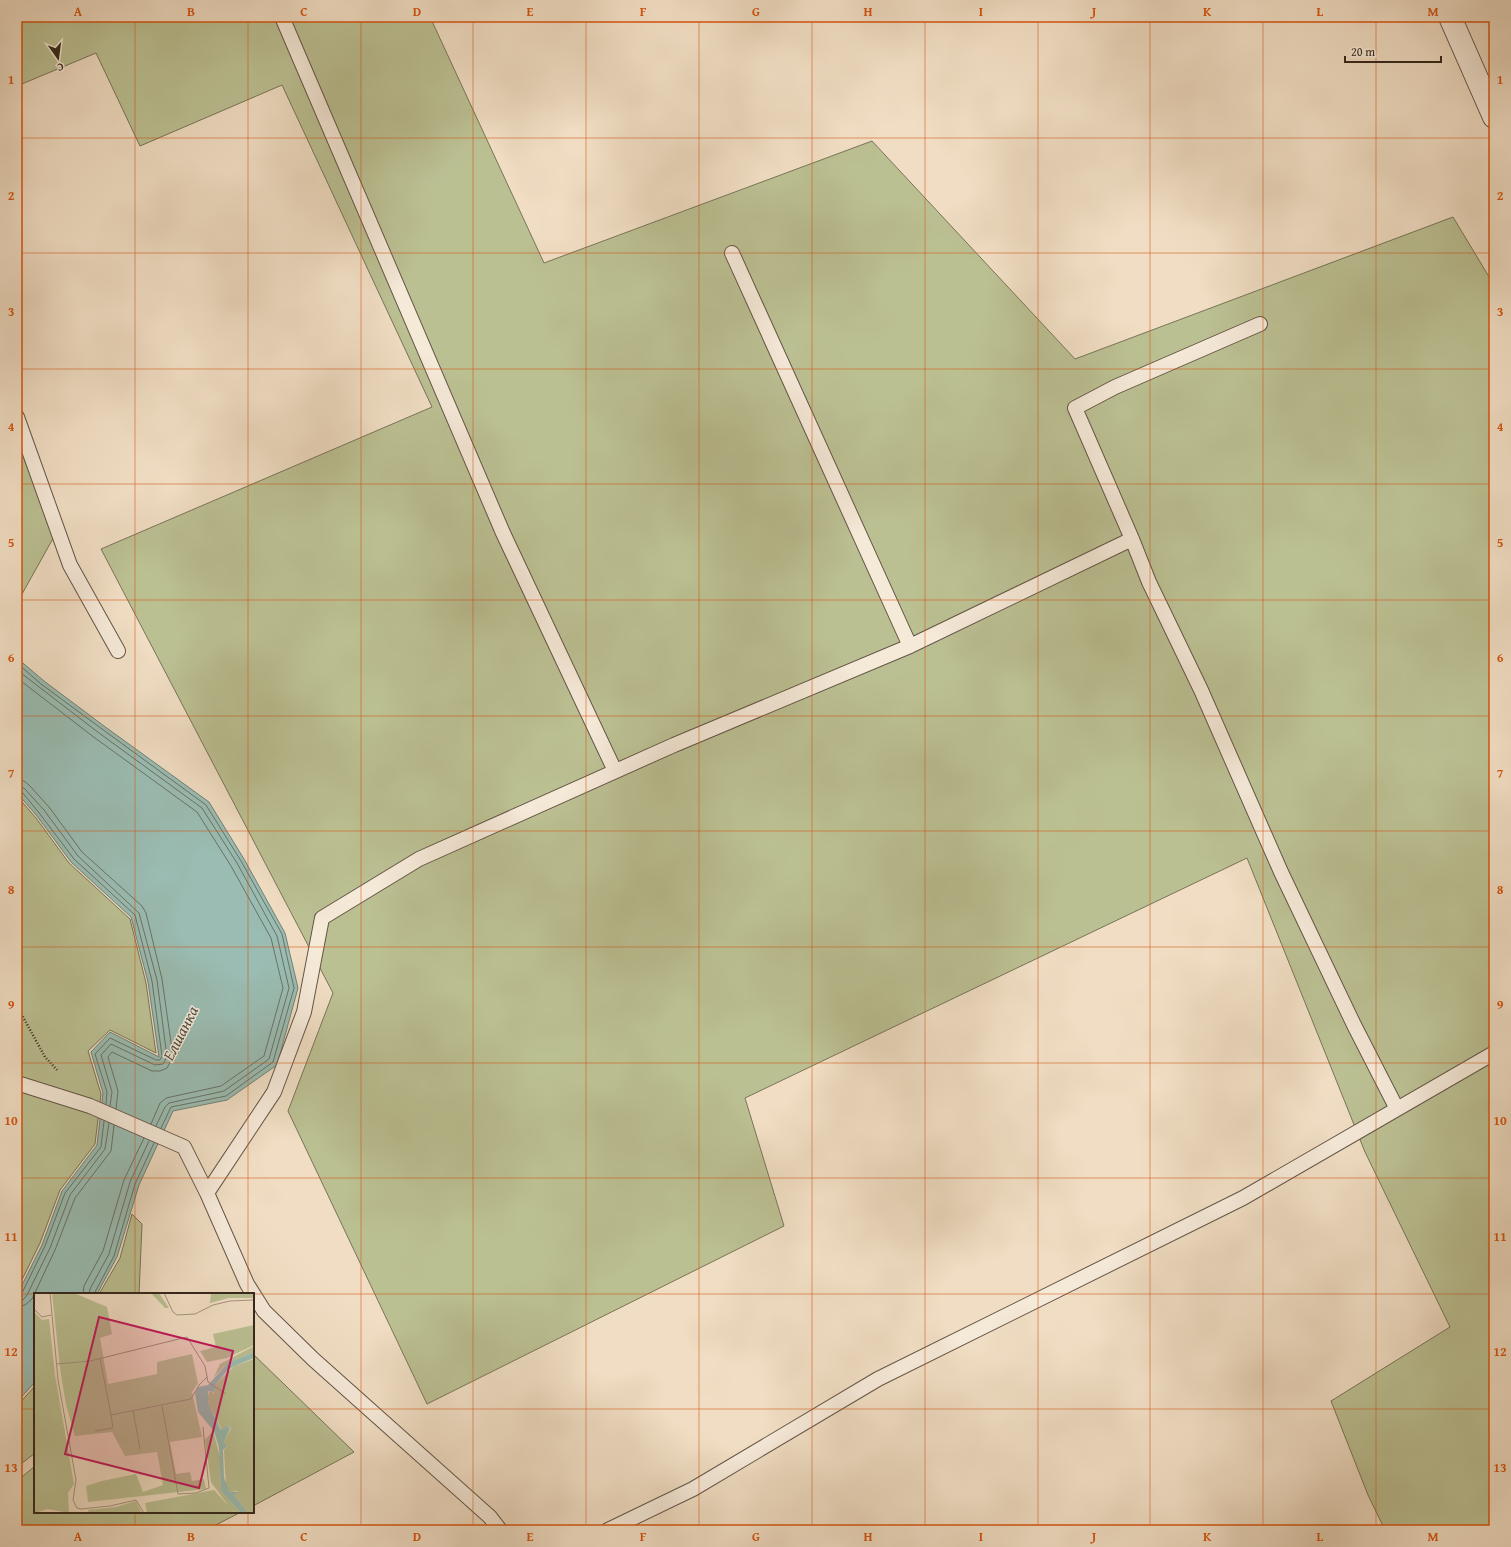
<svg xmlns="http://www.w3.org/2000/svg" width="1511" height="1547" font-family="'Gentium Book Plus',serif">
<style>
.green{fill:#bbc093;stroke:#787458}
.water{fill:#9abcb2;stroke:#728176}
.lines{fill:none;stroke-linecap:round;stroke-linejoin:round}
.shore{stroke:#687267;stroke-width:1}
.lane-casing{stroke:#645546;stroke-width:16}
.street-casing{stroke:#645546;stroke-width:24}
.path{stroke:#35281c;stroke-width:2.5;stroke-dasharray:1 2;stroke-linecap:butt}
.lane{stroke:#f5e9d8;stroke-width:14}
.street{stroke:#f5e9d8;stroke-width:22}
.grid{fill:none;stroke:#d6540e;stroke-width:1;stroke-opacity:0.55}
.labels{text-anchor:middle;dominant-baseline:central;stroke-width:3;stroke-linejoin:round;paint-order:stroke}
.water-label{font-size:16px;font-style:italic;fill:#4e4d42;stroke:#f5e9d8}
.inset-road{fill:none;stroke:#a59580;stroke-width:1}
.view{fill:#c2185b;fill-opacity:0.15;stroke:#c2185b;stroke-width:2}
.inset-edge{fill:none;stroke:#35281c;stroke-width:2}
.neatline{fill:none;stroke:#d6540e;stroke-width:1.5}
.grid-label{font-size:13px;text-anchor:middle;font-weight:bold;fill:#d6540e}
</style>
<rect width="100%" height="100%" fill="#f0ddc3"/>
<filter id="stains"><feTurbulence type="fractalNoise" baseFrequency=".005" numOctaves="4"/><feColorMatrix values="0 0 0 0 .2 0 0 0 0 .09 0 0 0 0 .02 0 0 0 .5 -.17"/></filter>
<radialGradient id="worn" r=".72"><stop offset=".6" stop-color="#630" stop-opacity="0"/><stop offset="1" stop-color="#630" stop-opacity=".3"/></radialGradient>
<path class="green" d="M 17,17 L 430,17 L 544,263 L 872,141 L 1075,359 L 1453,217 L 1494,285 L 1494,1530 L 1385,1530 L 1368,1495 L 1331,1401 L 1450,1327 L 1365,1152 L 1247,858 L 745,1098 L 784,1226 L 427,1404 L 288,1111 L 333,993 L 101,549 L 432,407 L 282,85 L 140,146 L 96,53 L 17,86 Z
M 17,415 L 60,526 L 17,603 Z
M 17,796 L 36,818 L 69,863 L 130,919 L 146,983 L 156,1053 L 110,1030 L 88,1051 L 101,1094 L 95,1144 L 60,1190 L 40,1243 L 17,1290 L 17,1147 L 20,1141 L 17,1054 Z
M 132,1214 L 142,1224 L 139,1294 L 99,1294 L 120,1258 Z
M 253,1354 L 354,1452 L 253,1506 Z
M 35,1386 L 35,1453 L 17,1467 L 17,1406 Z
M 35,1466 L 35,1512 L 241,1512 L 206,1530 L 17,1530 L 17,1481 Z"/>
<path class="water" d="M 17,658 L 44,681 L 104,726 L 209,802 L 244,859 L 285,933 L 298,988 L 277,1065 L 227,1100 L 173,1111 L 139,1185 L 117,1257 L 97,1294 L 35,1294 L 35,1382 L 17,1402 L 17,1295 L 42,1245 L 62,1191 L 97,1145 L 103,1093 L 91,1052 L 110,1032 L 159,1057 L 148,982 L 131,917 L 71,862 L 37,816 L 17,793 Z"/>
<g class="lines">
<path class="shore" d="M 17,663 L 41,684 L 102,729 L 206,805 L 241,861 L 282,934 L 294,988 L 273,1062 L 226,1096 L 171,1107 L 161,1128
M 17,670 L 99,733 L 202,808 L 237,863 L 277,936 L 289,988 L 269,1059 L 224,1091 L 169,1103 L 165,1107 L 156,1126
M 17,678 L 95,738 L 197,812 L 231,866 L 271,938 L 283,988 L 264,1056 L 221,1086 L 166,1098 L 160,1103 L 151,1124
M 17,780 L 24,781 L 29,785 L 49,807 L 82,852 L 142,906 L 146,913 L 162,979 L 173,1057 L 167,1068 L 160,1071 L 152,1071 L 112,1052 L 108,1057 L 118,1091 L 116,1109
M 17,786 L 24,788 L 44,810 L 78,856 L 139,913 L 157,980 L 167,1057 L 163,1064 L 155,1065 L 111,1044 L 101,1055 L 112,1092 L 110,1106
M 17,791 L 22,792 L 40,814 L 74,859 L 135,915 L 152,981 L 162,1056 L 160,1060 L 156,1060 L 110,1038 L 95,1054 L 107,1092 L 106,1104
M 83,1294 L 84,1286 L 103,1251 L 124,1180 L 144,1138
M 89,1294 L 90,1289 L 109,1254 L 130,1182 L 149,1141
M 94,1294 L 114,1256 L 135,1184 L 154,1143
M 17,1296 L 22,1293 L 45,1246 L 65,1193 L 101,1147 L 104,1121
M 17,1301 L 23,1300 L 27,1295 L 50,1248 L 70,1195 L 105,1149 L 109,1123
M 17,1307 L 25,1305 L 32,1299 L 55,1250 L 75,1198 L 111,1151 L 114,1125"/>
<g class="lane-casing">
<path id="lane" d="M 282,17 L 503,533 L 615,771
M 732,253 L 910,646
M 17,417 L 70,565 L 118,651
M 1132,539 L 1075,408 L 1115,387 L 1260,324
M 17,1083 L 90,1106 L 184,1147 L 207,1193 L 247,1284 L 264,1311 L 313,1359 L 490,1517 L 500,1530
M 207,1193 L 274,1092 L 304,1012 L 322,918 L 419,859 L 674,745 L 910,646 L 1132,539 L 1149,582 L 1201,690 L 1281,872 L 1354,1025 L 1397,1109
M 608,1530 L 693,1489 L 878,1379 L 1243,1198 L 1494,1053"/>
</g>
<g class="street-casing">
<path id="street" d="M 1450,17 L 1494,117"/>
</g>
<path class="path" d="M 17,1006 L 45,1057 L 57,1070"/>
<use href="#lane" class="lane"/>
<use href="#street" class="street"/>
</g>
<path class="grid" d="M 135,17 L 135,1294M 248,17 L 248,1294M 361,17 L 361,1530M 473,17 L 473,1530M 586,17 L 586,1530M 699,17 L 699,1530M 812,17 L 812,1530M 925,17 L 925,1530M 1038,17 L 1038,1530M 1150,17 L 1150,1530M 1263,17 L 1263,1530M 1376,17 L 1376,1530M 17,138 L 1494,138M 17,253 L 1494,253M 17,369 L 1494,369M 17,484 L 1494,484M 17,600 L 1494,600M 17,716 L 1494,716M 17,831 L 1494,831M 17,947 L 1494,947M 17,1063 L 1494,1063M 17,1178 L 1494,1178M 17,1294 L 1494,1294M 17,1409 L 35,1409M 253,1409 L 1494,1409M 135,1512 L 135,1530M 248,1512 L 248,1530"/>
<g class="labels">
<g class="water-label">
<text transform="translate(180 1033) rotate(-63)">Елшанка</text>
</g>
</g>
<g transform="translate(34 1293)">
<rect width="220" height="220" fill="#f0ddc3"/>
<path d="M 18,0 L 40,0 L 73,14 L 78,41 L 66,45 L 74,91 L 123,81 L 123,69 L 158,61 L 164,90 L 158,99 L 168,144 L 136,149 L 142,181 L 156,179 L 158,188 L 170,186 L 172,196 L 54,209 L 52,193 L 68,188 L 102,181 L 109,199 L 129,192 L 123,159 L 91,163 L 78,139 L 41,143 L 32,112 L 26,75 ZM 117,0 L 125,0 L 135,15 L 131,15 ZM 177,0 L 220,0 L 220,5 L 195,5 L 176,10 ZM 0,19 L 8,27 L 15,26 L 21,82 L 40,191 L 34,200 L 35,220 L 14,216 L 0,220 ZM 220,32 L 220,52 L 193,65 L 173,69 L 166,58 L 182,54 L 179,41 ZM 220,53 L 220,59 L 194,70 L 180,84 L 186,71 ZM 220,66 L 220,71 L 206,75 L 220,71 L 220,220 L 214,220 L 200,202 L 204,198 L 196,199 L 192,192 L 190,157 L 193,153 L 190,149 L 197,135 L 191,131 L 192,134 L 188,137 L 174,110 L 174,104 L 175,98 L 180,100 L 182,91 L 200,73 ZM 179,138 L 186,164 L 187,198 L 207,220 L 202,220 L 196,215 L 177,189 L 171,147 ZM 180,197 L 201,220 L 113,220 L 111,210 ZM 102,208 L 108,220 L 55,220 L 54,217 L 82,214 Z" fill="#bbc093"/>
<path d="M 220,59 L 220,65 L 200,73 L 193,78 L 182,91 L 180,99 L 174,98 L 174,110 L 187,137 L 192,134 L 191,131 L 196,135 L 190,149 L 193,153 L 189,157 L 190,185 L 196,199 L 204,199 L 200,202 L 214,220 L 207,220 L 187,198 L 185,154 L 180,138 L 164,119 L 161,100 L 164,94 L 174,92 L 194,70 Z" fill="#9abcb2"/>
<path class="inset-road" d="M 16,0 L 24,87 L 42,187 L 39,207 L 43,215 L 47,216 L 76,213 L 102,207 L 110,220M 130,0 L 139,19 L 143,22 L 161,21 L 179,12 L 196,8 L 220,7M 0,16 L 8,24 L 17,22M 66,65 L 77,122 L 157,106 L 165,92 L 173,84M 23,71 L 56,68 L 153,44 L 171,73 L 174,89 L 192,101M 128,113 L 144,201 L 162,200 L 175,195 L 169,134M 99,117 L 106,156M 61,138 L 79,135 L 77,122"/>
<path class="view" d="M 65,24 L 199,58 L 165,195 L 31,161 Z"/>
<rect width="220" height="220" class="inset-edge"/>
</g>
<rect width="1511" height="1547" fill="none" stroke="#f0ddc3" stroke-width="44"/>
<g transform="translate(58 58) rotate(166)" stroke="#f5e9d8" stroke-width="3" paint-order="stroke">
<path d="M0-3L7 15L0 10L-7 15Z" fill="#35281c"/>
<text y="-6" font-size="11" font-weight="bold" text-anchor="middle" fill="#35281c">С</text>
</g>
<path d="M1345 56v6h96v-6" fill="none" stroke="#35281c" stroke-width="2"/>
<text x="1351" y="56" font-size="12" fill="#35281c" stroke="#f5e9d8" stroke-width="3" paint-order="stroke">20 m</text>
<rect x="22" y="22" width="1467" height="1503" class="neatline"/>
<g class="grid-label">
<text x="78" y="16">A</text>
<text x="191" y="16">B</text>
<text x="304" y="16">C</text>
<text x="417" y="16">D</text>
<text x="530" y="16">E</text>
<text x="643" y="16">F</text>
<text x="756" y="16">G</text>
<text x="868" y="16">H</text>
<text x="981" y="16">I</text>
<text x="1094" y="16">J</text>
<text x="1207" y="16">K</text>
<text x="1320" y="16">L</text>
<text x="1433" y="16">M</text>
<text x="11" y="84">1</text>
<text x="1500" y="84">1</text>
<text x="11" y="200">2</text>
<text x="1500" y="200">2</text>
<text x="11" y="316">3</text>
<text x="1500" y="316">3</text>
<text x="11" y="431">4</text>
<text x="1500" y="431">4</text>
<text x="11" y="547">5</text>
<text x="1500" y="547">5</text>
<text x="11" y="662">6</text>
<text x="1500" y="662">6</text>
<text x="11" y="778">7</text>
<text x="1500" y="778">7</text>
<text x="11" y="894">8</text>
<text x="1500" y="894">8</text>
<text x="11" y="1009">9</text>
<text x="1500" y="1009">9</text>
<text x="11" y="1125">10</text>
<text x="1500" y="1125">10</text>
<text x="11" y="1241">11</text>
<text x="1500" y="1241">11</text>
<text x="11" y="1356">12</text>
<text x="1500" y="1356">12</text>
<text x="11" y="1472">13</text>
<text x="1500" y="1472">13</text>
<text x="78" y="1541">A</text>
<text x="191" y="1541">B</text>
<text x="304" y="1541">C</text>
<text x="417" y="1541">D</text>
<text x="530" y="1541">E</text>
<text x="643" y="1541">F</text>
<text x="756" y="1541">G</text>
<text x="868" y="1541">H</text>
<text x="981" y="1541">I</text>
<text x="1094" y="1541">J</text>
<text x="1207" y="1541">K</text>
<text x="1320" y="1541">L</text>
<text x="1433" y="1541">M</text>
</g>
<rect width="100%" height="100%" filter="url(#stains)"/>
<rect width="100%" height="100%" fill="url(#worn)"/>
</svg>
